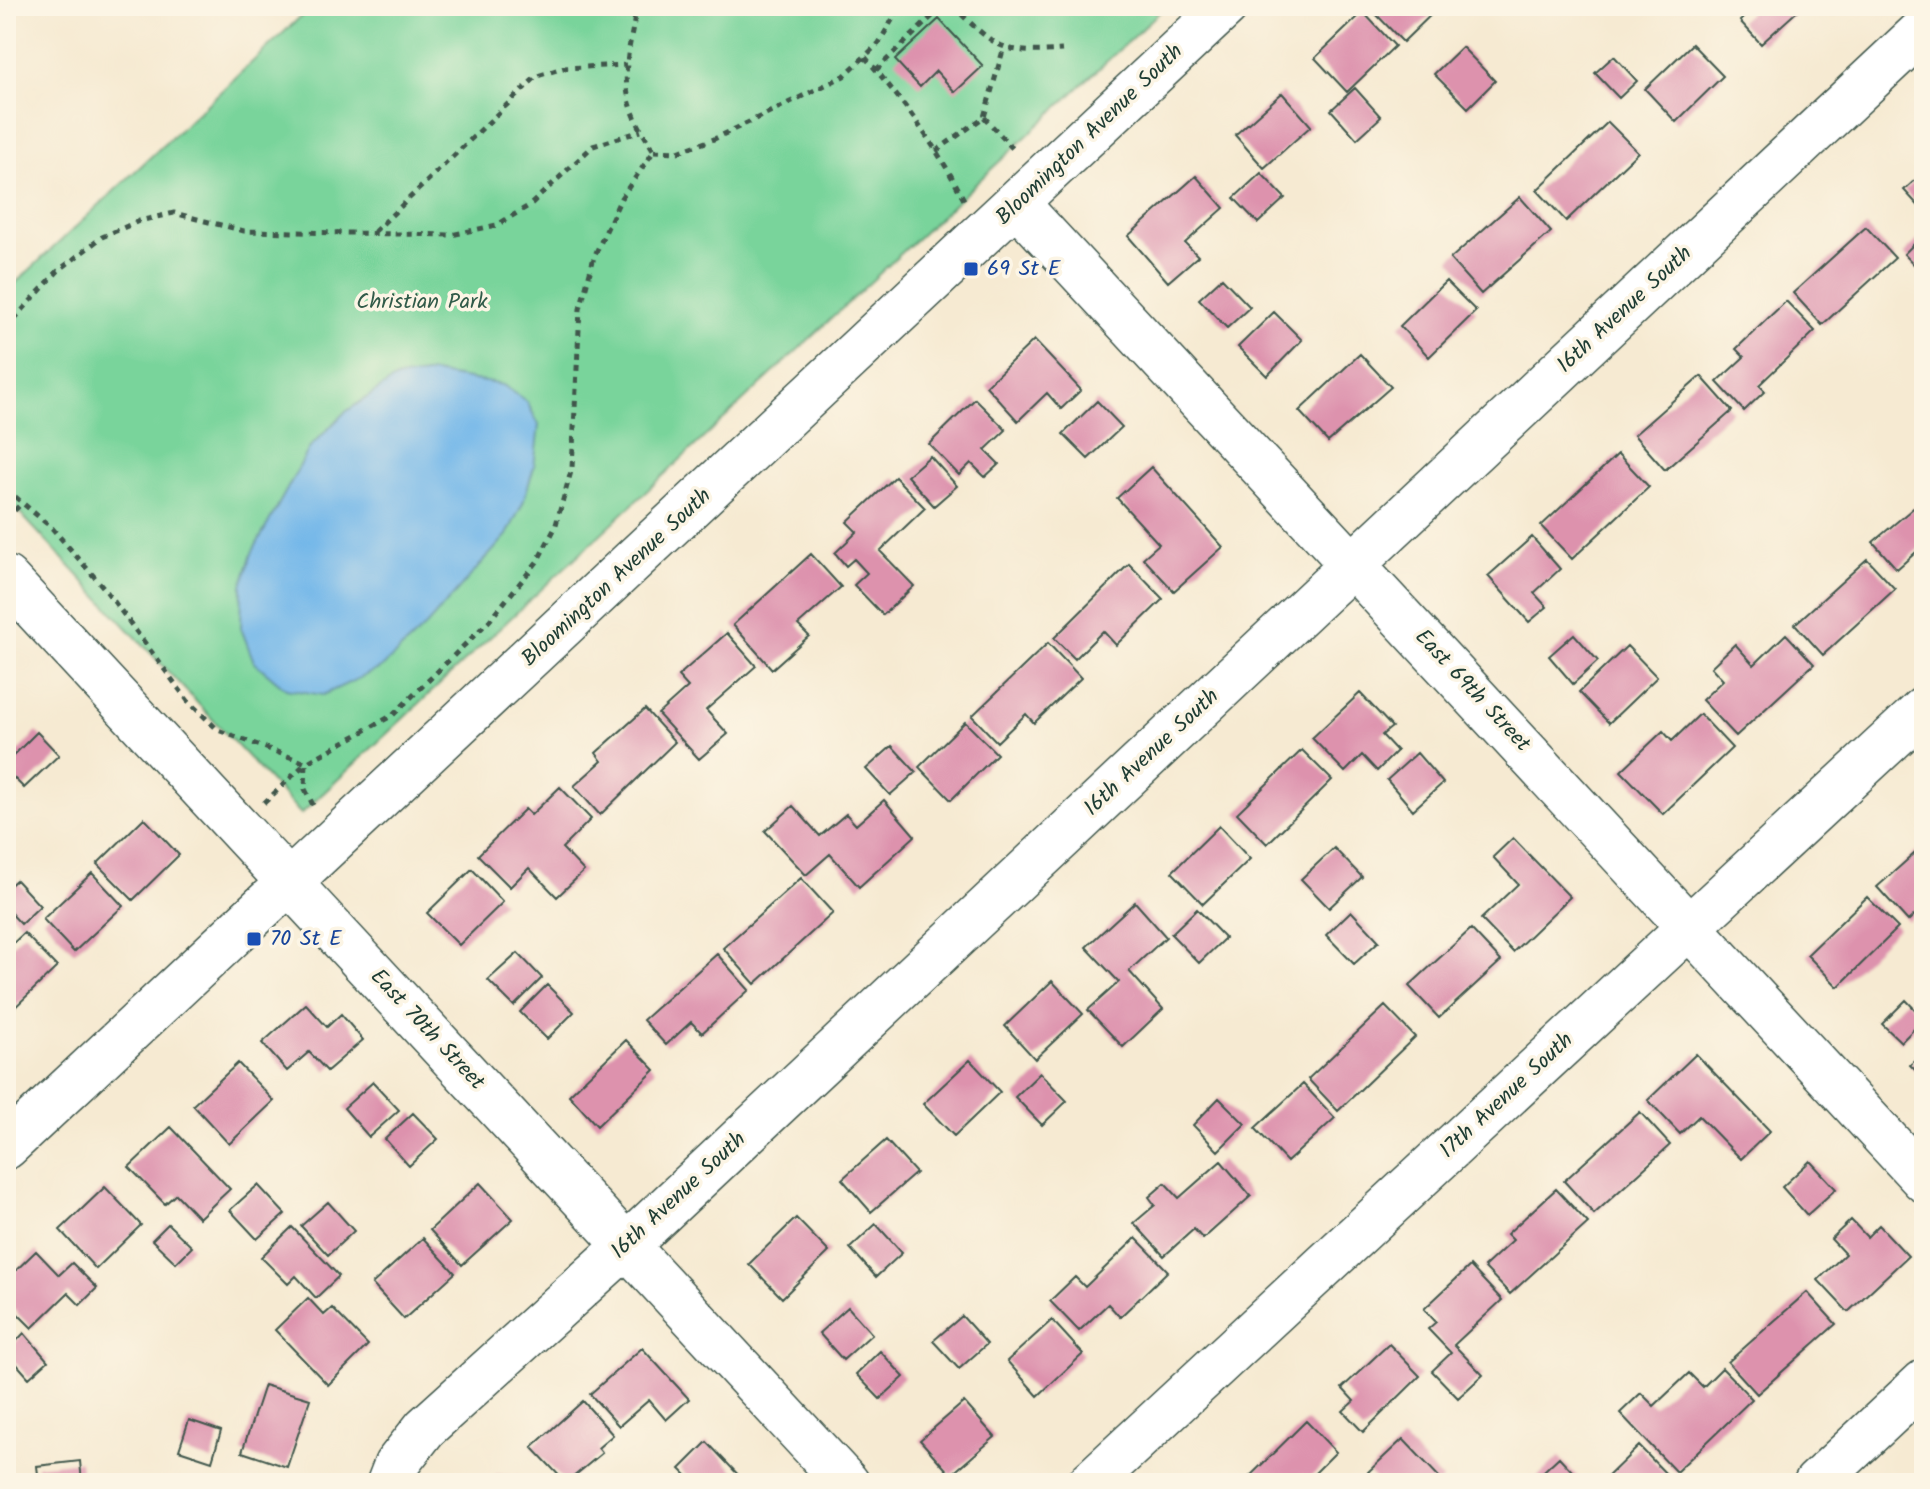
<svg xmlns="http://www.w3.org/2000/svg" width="1930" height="1489" font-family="Kalam,sans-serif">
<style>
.green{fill:#79d49b;stroke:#4c8868;stroke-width:2}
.water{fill:#73b7e9;stroke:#497a8e;stroke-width:2}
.building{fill:#dd92ad}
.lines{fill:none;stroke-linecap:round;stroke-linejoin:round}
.minor-casing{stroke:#3f574c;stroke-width:47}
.path{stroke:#3f574c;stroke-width:5;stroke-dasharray:6 6;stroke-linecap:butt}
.minor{stroke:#fff;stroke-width:44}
.transit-dot{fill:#1a4fb4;stroke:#fcf5e5;stroke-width:3}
.labels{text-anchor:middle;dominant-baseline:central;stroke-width:7;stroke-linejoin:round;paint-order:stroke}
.street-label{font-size:22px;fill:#1f3d34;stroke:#fcf5e5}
.transit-label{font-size:22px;fill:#164399;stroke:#fcf5e5;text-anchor:start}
.park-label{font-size:22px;fill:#315b49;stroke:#fcf5e5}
</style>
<rect width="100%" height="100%" fill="#fcf5e5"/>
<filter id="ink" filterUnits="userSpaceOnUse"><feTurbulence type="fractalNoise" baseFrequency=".0125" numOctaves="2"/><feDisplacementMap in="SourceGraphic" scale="16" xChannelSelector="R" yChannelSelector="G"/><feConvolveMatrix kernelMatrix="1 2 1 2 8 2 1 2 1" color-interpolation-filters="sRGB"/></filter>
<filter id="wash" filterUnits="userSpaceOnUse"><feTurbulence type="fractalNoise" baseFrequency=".006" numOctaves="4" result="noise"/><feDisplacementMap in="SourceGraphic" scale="32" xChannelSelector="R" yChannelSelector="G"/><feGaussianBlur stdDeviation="1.8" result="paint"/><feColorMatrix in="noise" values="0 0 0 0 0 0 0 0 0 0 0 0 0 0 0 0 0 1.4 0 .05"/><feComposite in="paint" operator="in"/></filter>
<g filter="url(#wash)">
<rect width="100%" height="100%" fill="#f6ead2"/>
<path class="green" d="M 312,6 L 1166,6 L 301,814 L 6,498 L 6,292 Z"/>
<path class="water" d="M 433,373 L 503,385 L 527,402 L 539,425 L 534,467 L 523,503 L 507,535 L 426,626 L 381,668 L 323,695 L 286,689 L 254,662 L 241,628 L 242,585 L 252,553 L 310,447 L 344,413 L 396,378 Z"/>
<g id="blocks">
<path class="building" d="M 1376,6 L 1440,6 L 1403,42 L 1372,10 Z
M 1757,6 L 1803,6 L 1761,44 L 1740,21 Z
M 1363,12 L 1395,46 L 1347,92 L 1315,58 Z
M 939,19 L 983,66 L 955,92 L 936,71 L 920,87 L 895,60 Z
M 1692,44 L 1723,76 L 1676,122 L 1645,89 Z
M 1462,47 L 1495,81 L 1468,108 L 1434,74 Z
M 1614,56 L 1637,81 L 1619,98 L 1595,73 Z
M 1355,88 L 1381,117 L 1357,139 L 1331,110 Z
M 1282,93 L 1311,126 L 1264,168 L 1235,135 Z
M 1608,122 L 1638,152 L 1566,221 L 1537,190 Z
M 1924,172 L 1924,212 L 1904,190 Z
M 1261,173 L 1285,198 L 1258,223 L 1234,198 Z
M 1196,176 L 1224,208 L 1185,243 L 1198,256 L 1168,282 L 1128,236 Z
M 1520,197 L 1551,232 L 1481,294 L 1450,259 Z
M 1866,227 L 1895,258 L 1822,325 L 1793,293 Z
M 1924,234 L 1924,275 L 1904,254 Z
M 1222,278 L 1250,307 L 1227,328 L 1199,299 Z
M 1446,281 L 1476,311 L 1429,357 L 1400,326 Z
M 1786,301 L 1815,331 L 1759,385 L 1765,391 L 1744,411 L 1717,382 L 1744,357 L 1736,349 Z
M 1274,312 L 1302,340 L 1267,376 L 1238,347 Z
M 1034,340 L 1081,390 L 1061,409 L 1047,393 L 1018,421 L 986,386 Z
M 1360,354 L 1391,387 L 1328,442 L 1299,411 Z
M 1701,376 L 1732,411 L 1665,470 L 1634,435 Z
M 975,399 L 1006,430 L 985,450 L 999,464 L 985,477 L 971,463 L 959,475 L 929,444 Z
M 1097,401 L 1122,427 L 1088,459 L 1063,434 Z
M 1618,454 L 1649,487 L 1572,559 L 1541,526 Z
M 930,456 L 957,486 L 934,506 L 907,476 Z
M 1151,467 L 1223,547 L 1174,591 L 1143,558 L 1159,544 L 1117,498 Z
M 895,477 L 925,508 L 880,551 L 914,586 L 883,615 L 854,585 L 867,573 L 854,559 L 846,566 L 835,553 L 857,532 L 847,522 Z
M 1924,499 L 1924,545 L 1897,569 L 1873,542 Z
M 1532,537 L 1560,569 L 1534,593 L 1547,607 L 1529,622 L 1488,576 Z
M 811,554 L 841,587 L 798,625 L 809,636 L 772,669 L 733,625 Z
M 1867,559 L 1895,589 L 1823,655 L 1795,624 Z
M 1129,564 L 1163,599 L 1116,645 L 1103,631 L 1075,659 L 1054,638 Z
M 727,633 L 756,666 L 706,710 L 728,734 L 699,759 L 658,714 L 688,687 L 678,676 Z
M 1574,634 L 1598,661 L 1573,684 L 1549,656 Z
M 1786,634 L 1814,664 L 1736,736 L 1702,700 L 1723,680 L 1711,667 L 1735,644 L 1754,665 Z
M 1048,643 L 1081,678 L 1034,723 L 1026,714 L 997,742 L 972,716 Z
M 1627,646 L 1657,677 L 1609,723 L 1579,692 Z
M 1360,693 L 1392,727 L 1382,735 L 1397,751 L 1377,771 L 1362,755 L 1345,772 L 1312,738 Z
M 645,709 L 675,742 L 600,815 L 574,786 L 602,761 L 596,753 Z
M 1700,714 L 1732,748 L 1663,814 L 1621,771 L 1663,731 L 1672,741 Z
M 965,722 L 997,754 L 951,800 L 919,767 Z
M 37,732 L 59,755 L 24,788 L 6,770 L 6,763 Z
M 892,746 L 916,772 L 890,795 L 866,769 Z
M 1302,750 L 1332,780 L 1267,844 L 1237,813 Z
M 1417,753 L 1443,783 L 1413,810 L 1387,780 Z
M 560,787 L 591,819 L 562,848 L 584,871 L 557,897 L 529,868 L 510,887 L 478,855 L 525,809 L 531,815 Z
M 884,800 L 915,836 L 859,887 L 830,854 L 806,875 L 765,831 L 793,806 L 820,836 L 846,814 L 856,825 Z
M 144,818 L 179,855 L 133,900 L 97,864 Z
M 1219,826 L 1250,859 L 1203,904 L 1172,872 Z
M 1513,838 L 1570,897 L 1513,952 L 1481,919 L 1518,884 L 1493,857 Z
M 1924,845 L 1924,906 L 1908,921 L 1877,887 Z
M 1334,848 L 1362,877 L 1329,908 L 1301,879 Z
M 472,869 L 503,902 L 459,945 L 427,913 Z
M 92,873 L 123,906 L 74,952 L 43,919 Z
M 801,878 L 833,913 L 755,984 L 723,948 Z
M 16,880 L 40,906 L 21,924 L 6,908 L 6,889 Z
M 1867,897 L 1898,928 L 1838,987 L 1807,955 Z
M 1135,902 L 1166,937 L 1129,971 L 1163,1009 L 1123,1047 L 1088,1010 L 1119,982 L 1086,947 Z
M 1197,909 L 1225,938 L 1199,963 L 1171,934 Z
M 1351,911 L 1379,941 L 1354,964 L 1326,935 Z
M 1471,929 L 1501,961 L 1439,1018 L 1409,986 Z
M 24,933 L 57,967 L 7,1015 L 6,950 Z
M 518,953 L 542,978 L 514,1006 L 488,980 Z
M 717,954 L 749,990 L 702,1033 L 691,1022 L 666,1045 L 643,1020 Z
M 1052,981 L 1083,1014 L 1035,1059 L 1005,1026 Z
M 547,985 L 574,1012 L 547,1039 L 520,1012 Z
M 1906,1000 L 1924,1019 L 1901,1042 L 1882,1024 Z
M 306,1004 L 327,1027 L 341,1014 L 363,1040 L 327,1071 L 309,1052 L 287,1071 L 262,1043 Z
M 1385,1006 L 1415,1037 L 1338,1111 L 1308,1079 Z
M 626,1040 L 655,1070 L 597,1126 L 569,1095 Z
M 1924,1052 L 1924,1079 L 1910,1065 Z
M 1696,1054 L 1770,1131 L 1741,1159 L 1699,1116 L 1680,1134 L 1648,1100 Z
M 970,1060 L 1000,1092 L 954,1136 L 923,1104 Z
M 238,1063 L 274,1101 L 229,1144 L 193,1105 Z
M 1040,1073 L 1067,1101 L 1042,1125 L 1015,1097 Z
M 373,1082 L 399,1110 L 369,1137 L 344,1108 Z
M 1303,1084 L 1335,1118 L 1287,1162 L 1255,1128 Z
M 1219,1098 L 1245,1124 L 1218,1151 L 1193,1125 Z
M 1640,1112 L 1670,1145 L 1594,1214 L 1564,1181 Z
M 413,1113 L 438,1139 L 409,1166 L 385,1139 Z
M 171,1127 L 230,1189 L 199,1218 L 176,1194 L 165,1204 L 129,1167 Z
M 886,1140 L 916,1173 L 871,1212 L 842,1179 Z
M 1221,1161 L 1251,1196 L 1203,1239 L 1194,1229 L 1164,1256 L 1134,1223 L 1155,1205 L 1149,1197 L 1165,1183 L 1179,1198 Z
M 1810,1161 L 1836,1189 L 1807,1215 L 1782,1187 Z
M 480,1183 L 513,1219 L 462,1265 L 430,1230 Z
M 258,1185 L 285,1214 L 257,1239 L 230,1210 Z
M 105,1187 L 141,1225 L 96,1269 L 60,1230 Z
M 1556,1189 L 1588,1223 L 1510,1294 L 1484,1267 L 1513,1240 L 1507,1234 Z
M 328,1202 L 354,1231 L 328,1255 L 301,1226 Z
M 796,1218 L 829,1252 L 782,1298 L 749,1264 Z
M 1851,1220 L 1867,1237 L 1879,1225 L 1908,1256 L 1848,1312 L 1818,1280 L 1845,1254 L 1831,1239 Z
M 168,1224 L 192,1247 L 176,1263 L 152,1240 Z
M 876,1224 L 902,1253 L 876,1277 L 850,1248 Z
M 292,1227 L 339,1276 L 316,1298 L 296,1276 L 288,1284 L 261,1257 Z
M 423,1238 L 455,1273 L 404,1319 L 372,1284 Z
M 1136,1238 L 1168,1271 L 1120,1317 L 1108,1304 L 1079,1331 L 1050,1301 L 1075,1277 L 1085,1287 Z
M 36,1251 L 59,1275 L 72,1263 L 97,1288 L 80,1305 L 68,1293 L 32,1328 L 6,1302 L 6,1280 Z
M 1470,1266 L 1502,1300 L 1454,1345 L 1483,1375 L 1458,1398 L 1432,1371 L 1451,1353 L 1428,1329 L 1436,1322 L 1424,1309 Z
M 1807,1292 L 1836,1324 L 1757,1394 L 1728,1362 Z
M 308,1298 L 324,1315 L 332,1308 L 368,1345 L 328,1385 L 275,1330 Z
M 848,1307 L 872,1334 L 843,1360 L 819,1333 Z
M 962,1316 L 987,1344 L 959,1369 L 933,1341 Z
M 1052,1320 L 1083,1354 L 1038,1396 L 1007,1361 Z
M 24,1333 L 48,1361 L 29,1378 L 6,1352 Z
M 1389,1344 L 1420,1376 L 1363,1432 L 1343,1411 L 1354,1401 L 1342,1388 Z
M 642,1348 L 689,1399 L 666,1420 L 649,1400 L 619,1426 L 590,1394 Z
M 880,1351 L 904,1377 L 880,1399 L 856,1374 Z
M 1722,1368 L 1752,1399 L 1676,1472 L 1620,1413 L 1641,1393 L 1654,1406 L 1689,1373 L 1703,1387 Z
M 264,1385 L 310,1399 L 287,1467 L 242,1452 Z
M 583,1401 L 613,1435 L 598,1448 L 602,1453 L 566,1483 L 532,1447 Z
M 964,1402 L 995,1437 L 951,1475 L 920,1440 Z
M 189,1420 L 221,1431 L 212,1461 L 179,1450 Z
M 1306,1421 L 1336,1452 L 1305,1483 L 1243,1483 Z
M 1403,1439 L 1442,1480 L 1439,1483 L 1378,1483 L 1368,1472 Z
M 707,1442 L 746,1483 L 694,1483 L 680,1469 Z
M 1639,1446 L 1670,1478 L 1664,1483 L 1601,1483 Z
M 1559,1457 L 1583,1483 L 1531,1483 Z
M 80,1461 L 82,1483 L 39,1483 L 37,1466 Z
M 496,1474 L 538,1479 L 538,1483 L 494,1483 Z"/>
</g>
</g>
<g filter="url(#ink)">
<use href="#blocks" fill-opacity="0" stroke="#3f574c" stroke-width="2"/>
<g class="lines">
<g class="minor-casing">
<path id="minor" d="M 1018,205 L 1924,1180
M 6,578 L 847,1483
M 6,1147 L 1226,6
M 389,1483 L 396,1465 L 425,1428 L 626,1246 L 1924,29
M 1090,1483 L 1924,709
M 1816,1483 L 1924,1382"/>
</g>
<path class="path" d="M 953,6 C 995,47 1002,55 1062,50
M 865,57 C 903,101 938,148 964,200
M 876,70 L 943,6
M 984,117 L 1015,151
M 654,151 L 678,152 L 714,139 L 844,76 L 879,43 L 900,6
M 936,151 L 984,117 L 1004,47
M 374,232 L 537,76 L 563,68 L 626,65
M 6,328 L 58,271 L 102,237 L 139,221 L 174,213 L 244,231 L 451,235 L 497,225 L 530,205 L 593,146 L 641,131
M 6,489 L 52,528 L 104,588 L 188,701 L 218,730 L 306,763 L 393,715 L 489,621 L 537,562 L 555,528 L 572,468 L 580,309 L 594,257 L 621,198 L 654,151 C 615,91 625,72 637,6
M 6,519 L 22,503
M 264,803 L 306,763 L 305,789 L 315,809"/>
<use href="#minor" class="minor"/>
</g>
</g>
<g class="transit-dot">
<rect x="963" y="261" width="16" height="16" rx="4"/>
<rect x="246" y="931" width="16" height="16" rx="4"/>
</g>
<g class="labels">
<g class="street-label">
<text transform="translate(1090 135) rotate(-44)">Bloomington Avenue South</text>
<text transform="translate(1625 310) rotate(-43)">16th Avenue South</text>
<text transform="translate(617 578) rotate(-43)">Bloomington Avenue South</text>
<text transform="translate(1472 691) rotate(47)">East 69th Street</text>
<text transform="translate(1152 753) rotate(-43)">16th Avenue South</text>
<text transform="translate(427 1030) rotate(47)">East 70th Street</text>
<text transform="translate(1507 1096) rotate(-43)">17th Avenue South</text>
<text transform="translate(679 1196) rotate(-43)">16th Avenue South</text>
</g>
<g class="transit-label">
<text x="987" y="269">69 St E</text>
<text x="270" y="939">70 St E</text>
</g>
<g class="park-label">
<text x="422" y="302">Christian Park</text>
</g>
</g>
<rect width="1930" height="1489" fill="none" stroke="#fcf5e5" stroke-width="32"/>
</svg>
